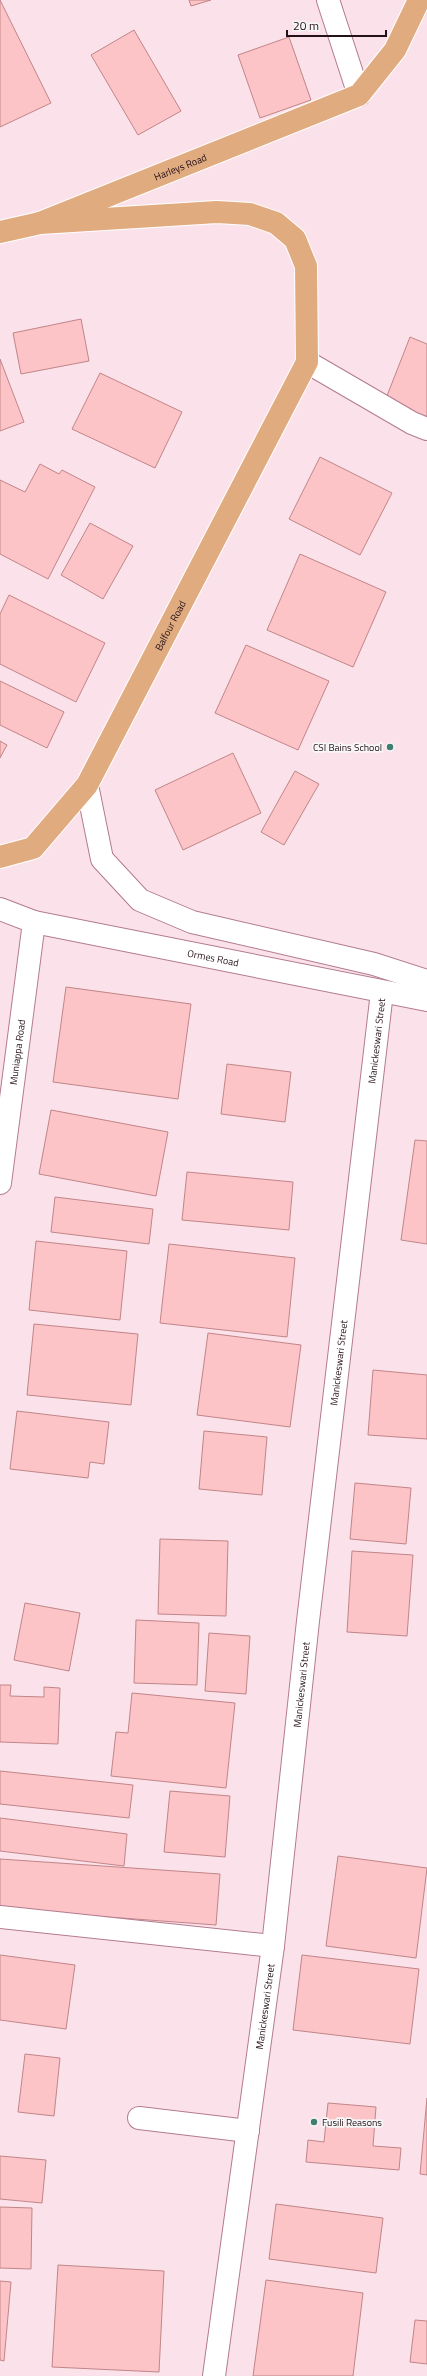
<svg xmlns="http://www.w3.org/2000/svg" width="427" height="2376" font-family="'Titillium Web',sans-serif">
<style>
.building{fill:#fcc4c7;stroke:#c18588}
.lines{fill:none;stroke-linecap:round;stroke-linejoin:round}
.minor-casing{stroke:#b37b90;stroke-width:24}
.major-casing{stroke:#fff;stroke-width:24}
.minor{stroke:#fff;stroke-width:22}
.major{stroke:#e1ab80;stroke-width:22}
.poi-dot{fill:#3e7f6f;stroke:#f7f7f7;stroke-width:1.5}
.labels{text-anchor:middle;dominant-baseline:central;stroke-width:3.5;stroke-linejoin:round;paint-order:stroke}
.street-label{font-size:10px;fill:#241018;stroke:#f7f7f7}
.poi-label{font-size:10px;fill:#241018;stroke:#f7f7f7;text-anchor:end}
</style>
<rect width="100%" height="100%" fill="#fbe2ea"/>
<path class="building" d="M 0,0 L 51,103 L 0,127 Z
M 189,0 L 211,0 L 191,6 Z
M 134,30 L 181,111 L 138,135 L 91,55 Z
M 289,37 L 311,100 L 260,118 L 238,55 Z
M 81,319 L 89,361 L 21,374 L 13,333 Z
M 410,337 L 427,344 L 427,423 L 383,406 Z
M 0,359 L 24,422 L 0,431 Z
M 100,373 L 182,412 L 155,468 L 72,429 Z
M 320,457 L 392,493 L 360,555 L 289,519 Z
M 40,464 L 59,474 L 62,470 L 95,487 L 48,579 L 0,554 L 0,480 L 25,492 Z
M 90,523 L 133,546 L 103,599 L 61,575 Z
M 300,554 L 386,592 L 353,667 L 267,630 Z
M 9,595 L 105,643 L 76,702 L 0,664 L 0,614 Z
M 246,645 L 329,681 L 298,750 L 215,713 Z
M 0,681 L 64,712 L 47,748 L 0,725 Z
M 0,741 L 7,745 L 0,758 Z
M 233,753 L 261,813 L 183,850 L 155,790 Z
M 295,771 L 319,784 L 284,845 L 261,832 Z
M 66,987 L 191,1004 L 178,1099 L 53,1082 Z
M 227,1064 L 291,1072 L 285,1122 L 221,1114 Z
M 51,1110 L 168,1132 L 156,1196 L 39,1174 Z
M 415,1140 L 427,1141 L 427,1244 L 401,1240 Z
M 187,1172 L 293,1182 L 289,1230 L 182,1220 Z
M 55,1197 L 153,1209 L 149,1244 L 51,1232 Z
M 36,1241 L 127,1251 L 120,1320 L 29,1310 Z
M 169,1244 L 295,1258 L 287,1337 L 160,1323 Z
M 34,1324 L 138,1334 L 131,1405 L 27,1395 Z
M 208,1333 L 301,1345 L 290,1427 L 197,1415 Z
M 373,1370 L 427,1375 L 427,1439 L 368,1435 Z
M 17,1411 L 109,1422 L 104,1464 L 90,1462 L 88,1478 L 10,1469 Z
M 204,1431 L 267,1437 L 262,1495 L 199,1489 Z
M 355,1483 L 411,1488 L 406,1544 L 350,1539 Z
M 160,1539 L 228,1541 L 226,1616 L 158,1614 Z
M 352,1551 L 413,1555 L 407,1636 L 347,1632 Z
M 25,1603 L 80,1613 L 69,1671 L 14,1660 Z
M 136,1620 L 199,1623 L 197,1685 L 134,1683 Z
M 209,1633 L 250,1636 L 246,1694 L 205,1691 Z
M 0,1685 L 11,1685 L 10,1696 L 44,1697 L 44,1687 L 60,1688 L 58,1744 L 0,1742 Z
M 132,1693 L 235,1703 L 226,1788 L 111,1776 L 116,1732 L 128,1733 Z
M 0,1771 L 133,1785 L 129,1818 L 0,1804 Z
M 170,1791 L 230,1796 L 225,1857 L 164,1852 Z
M 0,1818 L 127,1834 L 124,1866 L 0,1851 Z
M 338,1856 L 427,1868 L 416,1958 L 326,1946 Z
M 0,1859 L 220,1874 L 216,1925 L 0,1909 Z
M 0,1955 L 75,1965 L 66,2029 L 0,2020 Z
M 302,1955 L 419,1969 L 410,2044 L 293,2030 Z
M 25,2054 L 60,2058 L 54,2116 L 18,2112 Z
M 427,2098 L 427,2175 L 420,2174 Z
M 328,2103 L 376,2107 L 373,2146 L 401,2148 L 399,2170 L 306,2162 L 308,2140 L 324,2142 Z
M 0,2156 L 46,2160 L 42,2203 L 0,2199 Z
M 276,2204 L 383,2218 L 376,2273 L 269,2259 Z
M 0,2207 L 32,2208 L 31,2269 L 0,2268 Z
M 58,2265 L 164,2271 L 159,2372 L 52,2367 Z
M 266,2280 L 363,2293 L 353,2376 L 253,2376 Z
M 0,2281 L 11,2282 L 4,2361 L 0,2360 Z
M 415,2320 L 427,2321 L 427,2364 L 410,2362 Z"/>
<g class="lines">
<g class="minor-casing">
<g id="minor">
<path d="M 328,0 L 359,95"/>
<path d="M 307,362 L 412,423 L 427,429"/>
<path d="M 87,785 L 102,859 L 140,900 L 192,922 L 374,964 L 427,981"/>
<path id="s1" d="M 0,909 L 34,922 L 427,1000"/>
<path id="s2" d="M 0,1183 L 34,922"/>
<path d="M 0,1917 L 273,1946"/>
<path d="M 139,2118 L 248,2131"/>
<path id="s3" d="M 214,2376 L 273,1946 L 308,1621 L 382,992"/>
</g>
</g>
<g class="major-casing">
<g id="major">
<path id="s4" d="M 0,232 L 40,223 L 359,95 L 395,50 L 419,0"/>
<path id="s5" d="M 0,857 L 33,848 L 87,785 L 307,362 L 306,266 L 295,239 L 276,223 L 250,214 L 217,212 L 40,223"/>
</g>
</g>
<use href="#minor" class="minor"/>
<use href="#major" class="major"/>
</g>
<g class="poi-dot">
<circle cx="390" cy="747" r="4"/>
<circle cx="314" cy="2122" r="4"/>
</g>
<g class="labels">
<g class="street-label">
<text stroke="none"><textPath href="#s4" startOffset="192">Harleys Road</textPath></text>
<text stroke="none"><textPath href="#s5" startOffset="297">Balfour Road</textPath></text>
<text stroke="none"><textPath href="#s1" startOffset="219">Ormes Road</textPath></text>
<text stroke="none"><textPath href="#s3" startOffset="1345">Manickeswari Street</textPath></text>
<text stroke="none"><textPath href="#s2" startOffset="132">Muniappa Road</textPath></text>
<text stroke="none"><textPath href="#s3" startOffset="1021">Manickeswari Street</textPath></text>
<text stroke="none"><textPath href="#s3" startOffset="697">Manickeswari Street</textPath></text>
<text stroke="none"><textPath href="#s3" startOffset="373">Manickeswari Street</textPath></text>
</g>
<g class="poi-label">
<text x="382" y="747">CSI Bains School</text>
<text x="322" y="2122" text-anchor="start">Fusili Reasons</text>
</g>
</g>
<path d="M287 30v6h99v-6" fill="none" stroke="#241018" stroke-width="2"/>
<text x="293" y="30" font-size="12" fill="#241018" stroke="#f7f7f7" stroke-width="3" paint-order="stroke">20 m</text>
</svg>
